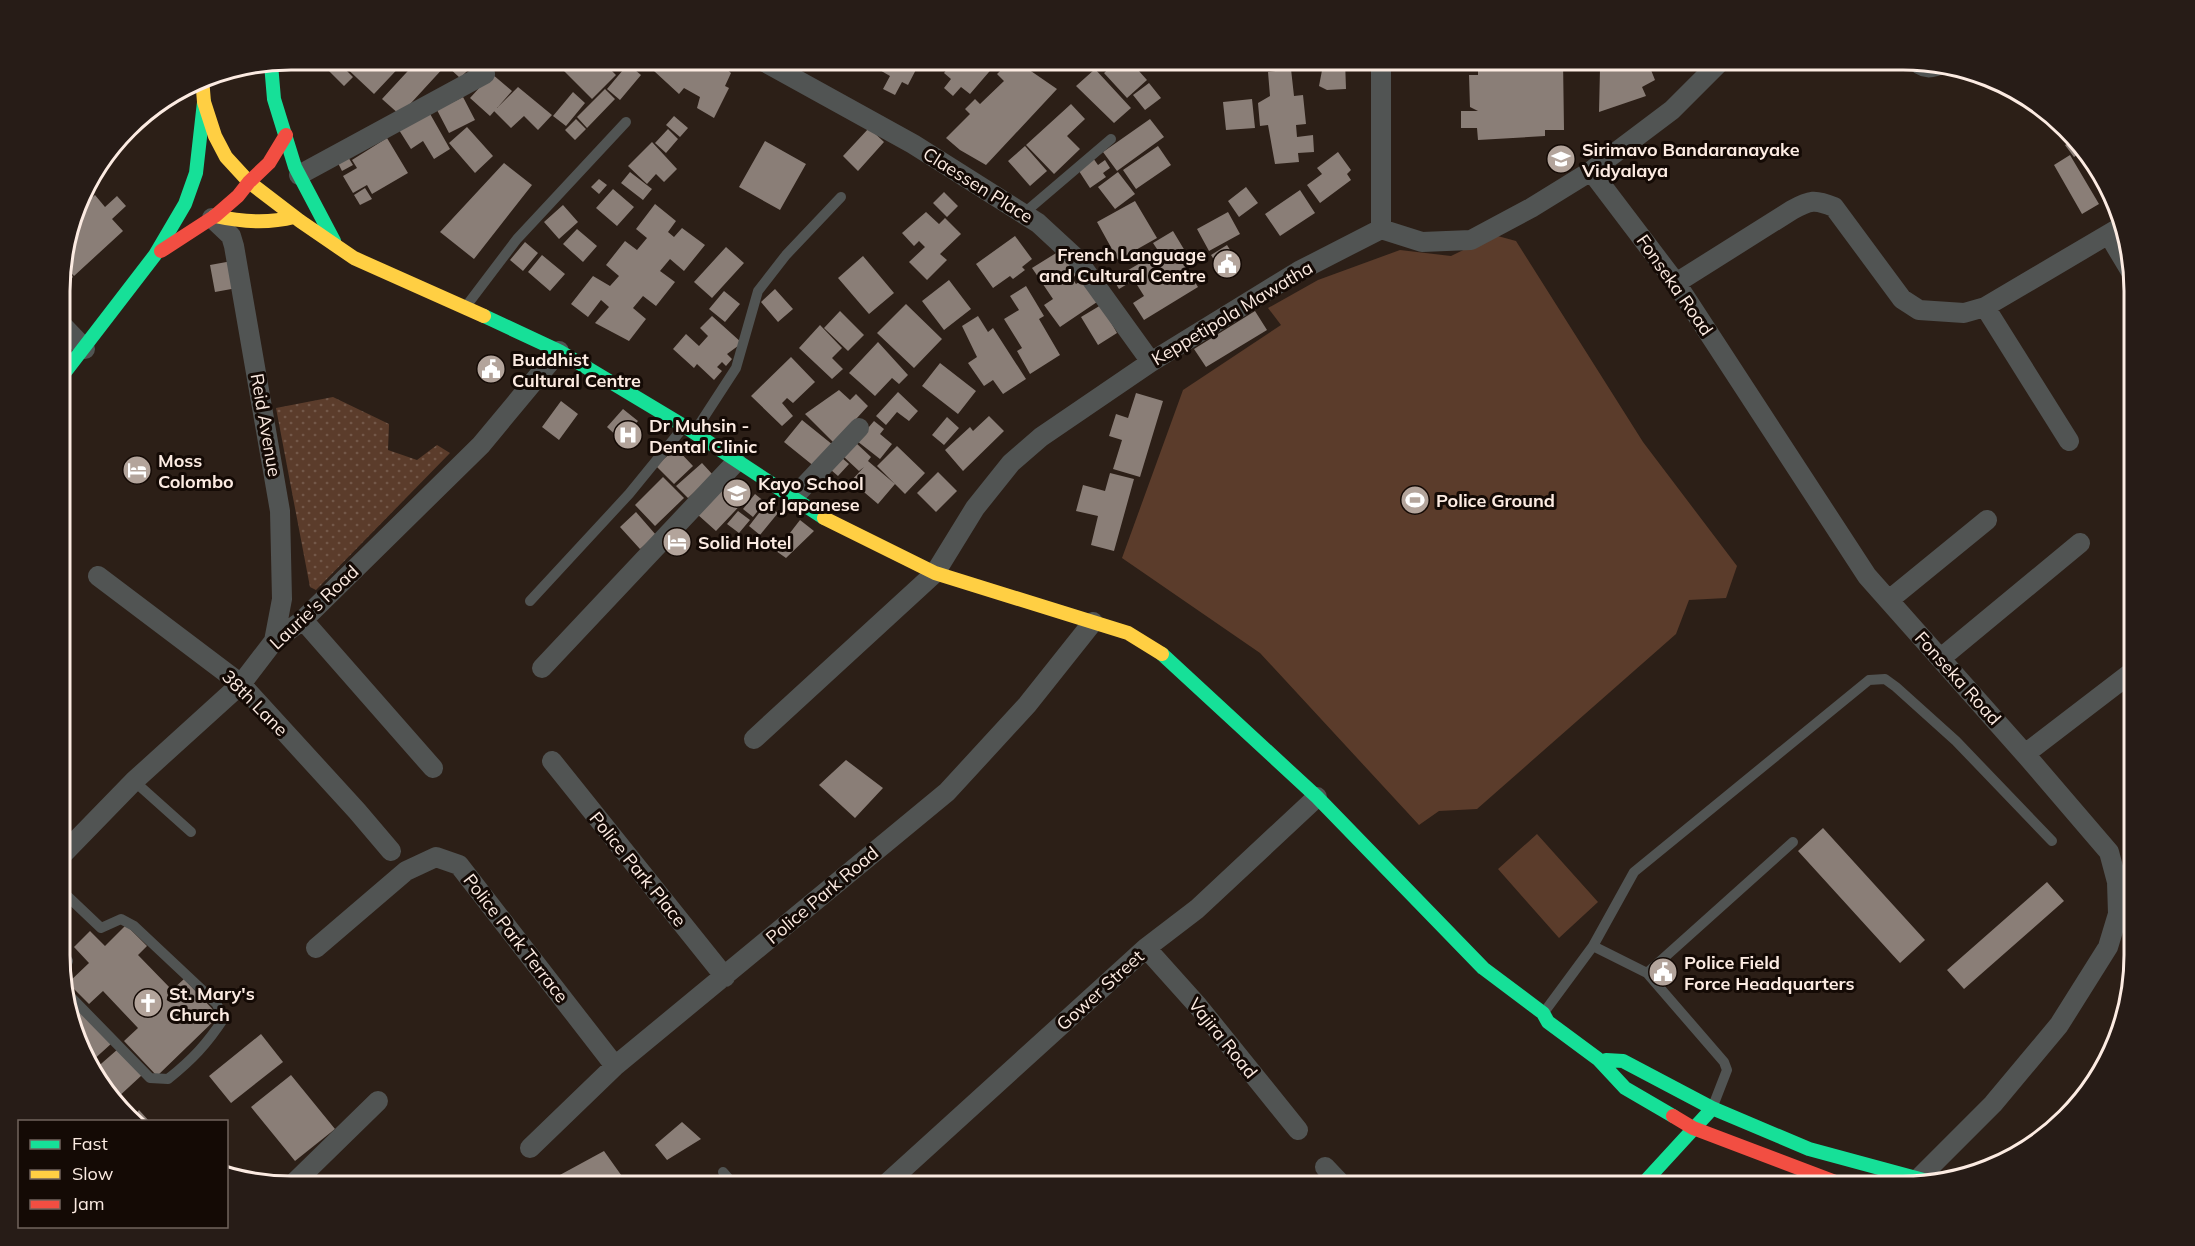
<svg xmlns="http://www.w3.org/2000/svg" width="2195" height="1246" font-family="Mulish,sans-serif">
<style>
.grass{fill:url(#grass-dots)}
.garden{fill:#5b3c2b}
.building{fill:#8a7e77}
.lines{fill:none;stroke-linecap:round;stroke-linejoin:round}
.lane{stroke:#515453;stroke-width:10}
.street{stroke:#515453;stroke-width:20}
.fast{stroke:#16e098;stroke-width:14}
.slow{stroke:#ffcf43;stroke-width:14}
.jam{stroke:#f24e42;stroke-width:14}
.labels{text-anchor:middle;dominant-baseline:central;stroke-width:6;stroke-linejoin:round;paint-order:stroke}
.poi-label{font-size:18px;font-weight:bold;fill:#fcebe2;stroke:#140a05;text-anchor:start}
.street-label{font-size:18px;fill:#fcebe2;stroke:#140a05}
.rim{fill:none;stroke:#fcebe2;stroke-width:3}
</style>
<defs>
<pattern id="grass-dots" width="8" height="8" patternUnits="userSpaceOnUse" patternTransform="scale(1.5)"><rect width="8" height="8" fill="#5b3c2b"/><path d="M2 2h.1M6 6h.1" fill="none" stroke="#735849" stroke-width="1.8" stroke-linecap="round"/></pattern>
</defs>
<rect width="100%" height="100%" fill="#2c1f17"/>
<path class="grass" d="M 333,397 L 389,424 L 388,450 L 417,460 L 437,445 L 450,453 L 316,590 L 310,587 L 276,408 Z"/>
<path class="garden" d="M 1494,235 L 1516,241 L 1643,442 L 1737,566 L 1726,598 L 1689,600 L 1676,634 L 1477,809 L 1439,811 L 1419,825 L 1260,653 L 1122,558 L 1183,390 L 1281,325 L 1268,308 L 1318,280 L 1400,250 L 1451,256 Z
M 1537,834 L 1598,902 L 1559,938 L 1498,869 Z"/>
<path class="building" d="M 341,60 L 406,60 L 374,94 L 340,62 Z
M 418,60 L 455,60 L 467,71 L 460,78 L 446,65 L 400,115 L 382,99 Z
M 463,60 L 473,60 L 479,66 L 472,73 L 461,62 Z
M 557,60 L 615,60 L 609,68 L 616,75 L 592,99 L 555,62 Z
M 663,60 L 716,60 L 731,73 L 725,86 L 729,88 L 714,118 L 697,108 L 700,97 L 684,88 L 679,94 L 654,71 Z
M 884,60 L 921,60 L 908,85 L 902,82 L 895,95 L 883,89 L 890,76 L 878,69 Z
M 954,60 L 989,60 L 995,65 L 970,94 L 961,87 L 953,96 L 944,88 L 951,79 L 944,73 Z
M 1011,60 L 1015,60 L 1057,89 L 986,165 L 960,150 L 946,138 L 970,114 L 965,109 L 975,99 L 980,104 L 1004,81 L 997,74 Z
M 1080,60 L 1097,60 L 1089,68 Z
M 1119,60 L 1129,60 L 1147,80 L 1127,98 L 1104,73 Z
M 1134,60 L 1156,60 L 1146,71 Z
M 1324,60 L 1345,60 L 1346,89 L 1327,90 L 1319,86 Z
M 1478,60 L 1563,60 L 1564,130 L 1545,130 L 1545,136 L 1478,140 L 1477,128 L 1461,128 L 1461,111 L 1478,111 L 1470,107 L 1469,75 L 1478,75 Z
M 1611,60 L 1647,60 L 1655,80 L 1642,87 L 1646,96 L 1599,112 L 1600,69 L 1613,64 Z
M 338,62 L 353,77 L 344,86 L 329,71 Z
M 628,64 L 641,75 L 620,100 L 607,89 Z
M 1095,69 L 1131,108 L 1114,123 L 1076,86 Z
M 1291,69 L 1294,96 L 1303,95 L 1306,124 L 1296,125 L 1297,137 L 1313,135 L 1314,152 L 1298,153 L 1299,162 L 1275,164 L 1268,125 L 1260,126 L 1258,103 L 1270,96 L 1268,72 Z
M 492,74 L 512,91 L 490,116 L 470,98 Z
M 1149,83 L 1161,98 L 1145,110 L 1133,95 Z
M 518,87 L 552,115 L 538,130 L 524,116 L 511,128 L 494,111 Z
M 605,89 L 615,99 L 587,128 L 577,117 Z
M 573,92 L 585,103 L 566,126 L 553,116 Z
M 2020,92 L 2035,106 L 2031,108 Z
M 463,97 L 475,120 L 449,133 L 437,110 Z
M 1252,99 L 1255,128 L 1226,130 L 1223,102 Z
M 1071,104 L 1085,119 L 1067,136 L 1080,149 L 1054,174 L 1026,145 Z
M 429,112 L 450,149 L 434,159 L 423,141 L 411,149 L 399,130 Z
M 674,116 L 688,128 L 680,137 L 666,125 Z
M 576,119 L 586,129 L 575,140 L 565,130 Z
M 1150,119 L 1164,137 L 1117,171 L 1103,152 Z
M 467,127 L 493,156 L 475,173 L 449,143 Z
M 869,128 L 884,142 L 858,171 L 843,156 Z
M 668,129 L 678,139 L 666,153 L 655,143 Z
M 387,138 L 408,173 L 372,194 L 367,185 L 353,193 L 343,176 L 357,168 L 352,160 Z
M 765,141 L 806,164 L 780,210 L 739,187 Z
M 2072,141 L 2083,151 L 2074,157 L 2065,145 Z
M 652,142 L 677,169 L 664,182 L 656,174 L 647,184 L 628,166 Z
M 1025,146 L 1047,171 L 1030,186 L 1008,161 Z
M 1158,146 L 1171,165 L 1136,189 L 1123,170 Z
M 345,152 L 353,165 L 342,171 L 335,157 Z
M 1338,152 L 1351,170 L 1347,174 L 1351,180 L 1320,203 L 1307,185 L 1322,174 L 1317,168 Z
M 2070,155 L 2099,204 L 2082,214 L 2054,165 Z
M 1093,158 L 1098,165 L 1105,160 L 1110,168 L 1103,173 L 1106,177 L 1090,188 L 1077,168 Z
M 504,163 L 532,185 L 474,259 L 440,232 Z
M 630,172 L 652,189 L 643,200 L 621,183 Z
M 1118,172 L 1135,194 L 1115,209 L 1098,187 Z
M 599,179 L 607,185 L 599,194 L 591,187 Z
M 1246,187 L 1258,203 L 1239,217 L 1228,201 Z
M 365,188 L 372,199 L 360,205 L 354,195 Z
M 613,189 L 634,207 L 617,226 L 596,208 Z
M 1300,190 L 1315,213 L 1280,236 L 1265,214 Z
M 944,192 L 958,206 L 947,217 L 933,203 Z
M 2111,193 L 2117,205 L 2108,210 L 2102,198 Z
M 95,195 L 105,207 L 117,196 L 126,206 L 112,219 L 123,231 L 74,276 L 62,262 L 63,257 L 73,247 L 68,242 L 77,211 Z
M 1135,201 L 1157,238 L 1118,260 L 1097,222 Z
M 655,204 L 676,221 L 668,232 L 674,237 L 682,228 L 705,245 L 684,271 L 670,259 L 660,271 L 675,282 L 656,306 L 643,296 L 633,308 L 646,319 L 629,341 L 595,323 L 609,307 L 601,300 L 588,317 L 571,304 L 593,276 L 610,286 L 619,276 L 606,265 L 625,241 L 637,250 L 647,238 L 636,229 Z
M 563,205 L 578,222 L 559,239 L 544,222 Z
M 926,212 L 939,224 L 945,218 L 961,234 L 940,254 L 947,260 L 927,280 L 909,262 L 925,247 L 919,241 L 914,246 L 902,233 Z
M 1228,212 L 1240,234 L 1209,251 L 1197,229 Z
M 577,229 L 597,246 L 583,262 L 563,244 Z
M 1173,231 L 1188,256 L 1181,260 L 1198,287 L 1144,320 L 1133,303 L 1144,296 L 1134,280 L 1119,289 L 1113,279 L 1159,252 L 1153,243 Z
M 1015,236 L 1032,259 L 1022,267 L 1025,270 L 1013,279 L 1010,276 L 993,288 L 976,264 Z
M 525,242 L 538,253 L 523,271 L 510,260 Z
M 1227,245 L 1241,267 L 1225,277 L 1211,255 Z
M 726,247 L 744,263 L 712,298 L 694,282 Z
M 1061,250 L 1078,274 L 1072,278 L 1076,284 L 1082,280 L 1097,302 L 1060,327 L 1044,305 L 1053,299 L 1032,268 Z
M 542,255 L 565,274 L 550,291 L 528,272 Z
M 863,256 L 894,293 L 869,314 L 838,278 Z
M 232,261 L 237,288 L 215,292 L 210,265 Z
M 62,264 L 73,277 L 62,287 Z
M 949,280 L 971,309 L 944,330 L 922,301 Z
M 1026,286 L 1044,316 L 1039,319 L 1060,355 L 1030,374 L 1017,351 L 1022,348 L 1004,319 L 1019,310 L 1010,296 Z
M 775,289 L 793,309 L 778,322 L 761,302 Z
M 724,291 L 740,304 L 725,322 L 709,309 Z
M 906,304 L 942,339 L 914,368 L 877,333 Z
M 1101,305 L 1117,333 L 1098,345 L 1081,317 Z
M 840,311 L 864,335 L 848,351 L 824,328 Z
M 1255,311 L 1267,330 L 1206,367 L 1194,349 Z
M 712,316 L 742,343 L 727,354 L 732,359 L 726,366 L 722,362 L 717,367 L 722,371 L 714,380 L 697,364 L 694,368 L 673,349 L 686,334 L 699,346 L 708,336 L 700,328 Z
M 978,316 L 988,332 L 993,328 L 1026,379 L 1003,394 L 993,380 L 984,386 L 968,363 L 977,357 L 962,326 Z
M 820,325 L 842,348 L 832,358 L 843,369 L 832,379 L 799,348 Z
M 878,342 L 908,375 L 899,384 L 892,378 L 875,396 L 849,373 Z
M 791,357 L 815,382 L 793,403 L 787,398 L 782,403 L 793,416 L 782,426 L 751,396 Z
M 940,363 L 976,391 L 958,414 L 922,386 Z
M 839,390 L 850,400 L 856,394 L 868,406 L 834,443 L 805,414 Z
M 898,392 L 918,411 L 909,421 L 897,412 L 886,425 L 876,416 Z
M 1136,393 L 1163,401 L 1140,477 L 1113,469 L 1122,440 L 1109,436 L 1116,414 L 1128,418 Z
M 561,401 L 578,414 L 559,440 L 542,427 Z
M 623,409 L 638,421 L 621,440 L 607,427 Z
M 989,416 L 1004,431 L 963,471 L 945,450 L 970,427 L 973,431 Z
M 947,417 L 959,428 L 944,445 L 932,435 Z
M 802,420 L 833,445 L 815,467 L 784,442 Z
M 874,421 L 884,429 L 880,434 L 892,444 L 880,459 L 857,441 Z
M 855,442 L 871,457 L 868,461 L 895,484 L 878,504 L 851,481 L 864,467 L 859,471 L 843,456 Z
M 897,446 L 925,473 L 905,494 L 877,466 Z
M 676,448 L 693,466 L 674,484 L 656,466 Z
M 842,458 L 849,464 L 838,476 L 831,470 Z
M 702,463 L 713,475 L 688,498 L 676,486 Z
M 938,472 L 957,491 L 936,512 L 917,493 Z
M 1110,473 L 1134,479 L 1114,551 L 1091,545 L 1098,516 L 1076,511 L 1083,485 L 1105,491 Z
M 663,477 L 684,498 L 655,526 L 635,505 Z
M 732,478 L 750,495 L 716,531 L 697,514 Z
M 755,494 L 765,502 L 753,517 L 743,509 Z
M 766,504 L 778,513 L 760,535 L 749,526 Z
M 738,511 L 750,520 L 739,533 L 727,524 Z
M 636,512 L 656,535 L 640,549 L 620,527 Z
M 800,520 L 814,531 L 786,558 L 776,551 Z
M 846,760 L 883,788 L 855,818 L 819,785 Z
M 1823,828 L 1925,940 L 1900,963 L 1798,851 Z
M 2047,882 L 2064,901 L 1964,989 L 1947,970 Z
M 126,925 L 147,946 L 138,955 L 172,990 L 184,979 L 219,1016 L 157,1076 L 124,1041 L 138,1028 L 103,991 L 89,1004 L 68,983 L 89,963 L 74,947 L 90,931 L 105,946 Z
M 72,1000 L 112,1043 L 91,1062 L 69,1003 Z
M 261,1034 L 283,1062 L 231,1103 L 209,1076 Z
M 118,1049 L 142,1075 L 116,1099 L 99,1083 L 94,1070 Z
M 291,1075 L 335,1129 L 295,1161 L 251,1107 Z
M 139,1110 L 150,1122 L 140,1122 L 134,1116 Z
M 682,1122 L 701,1139 L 667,1160 L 655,1145 Z
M 604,1151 L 629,1186 L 566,1186 L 558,1176 Z"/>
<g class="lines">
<path class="lane" d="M 1908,60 C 1921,77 1933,74 1950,66
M 1023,214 L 1111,139
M 467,305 L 517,239 L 626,122
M 695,431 L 736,368 L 758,291 L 786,255 L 841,197
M 530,601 L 629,494 L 682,429
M 134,781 L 191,832
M 62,891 L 101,928 L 121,919 L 134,926 L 216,1003 L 224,1018 C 207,1044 192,1060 168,1079 L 150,1078 L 67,993 L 62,983
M 1593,946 L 1647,973 L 1724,1062 L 1727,1070 L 1713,1106
M 62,954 L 68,961 L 62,977
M 1647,973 L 1793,842
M 1545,1011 L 1593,946 L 1634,872 L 1869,680 L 1885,679 L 1896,687 L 1956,741 L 2052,841
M 723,1172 L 735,1186"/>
<path class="street" d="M 761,60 L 913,144 L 1038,223 L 1076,258 L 1151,362
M 1381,60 L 1381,229
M 1591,171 L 1676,283 L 1867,576 L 2025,754 L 2109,852 L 2117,882 L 2118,914 L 2108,947 L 2059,1025 L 1993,1104 L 1919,1178
M 299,175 L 485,74
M 212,218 L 231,236 L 234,246 L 280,511 L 282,599 L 274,641
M 2109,235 L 2134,277
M 1676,283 L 1792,210 C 1810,200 1815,199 1834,207 L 1902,299 L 1919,310 L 1964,313 L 1985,307 L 2124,225
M 1985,307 L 2069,441
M 62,325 L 85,349
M 792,499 L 859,428
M 98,576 L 241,684 L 357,811 L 391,851
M 1889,600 L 1987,520
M 303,620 L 433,768
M 1941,658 L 2080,543
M 542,668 L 736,462
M 754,739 L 935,573 L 975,508 L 1011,463 L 1041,437 L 1151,362 L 1299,271 L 1381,229 L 1422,242 L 1471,240 L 1531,208 L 1591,171 L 1672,110 L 1722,60
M 2025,754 L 2132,672
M 552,761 L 725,977
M 62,855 L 134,781 L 241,684 L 274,641 L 303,620 L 481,445 L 559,351
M 316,948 L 406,871 L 436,857 L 459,865 L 615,1066
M 1146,948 L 1198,1006 L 1298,1130
M 530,1148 L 615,1066 L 947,792 L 1027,705 L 1093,622
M 1325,1167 L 1343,1186
M 291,1186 L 378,1101
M 884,1186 L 1146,948 L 1197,909 L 1317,797"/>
<path class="fast" d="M 271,64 L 274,99 L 295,167 L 334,241
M 484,316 L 559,351 L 684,426 L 824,518
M 62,376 L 155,255 L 185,204 L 196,173 L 204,102
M 1162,654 L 1317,797 L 1483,968 L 1543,1013 L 1548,1022 L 1598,1059 L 1625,1088 L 1673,1116
M 1606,1060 L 1623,1061 L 1712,1108 L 1809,1149 L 1931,1182
M 1641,1186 L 1709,1112"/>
<path class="slow" d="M 202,78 L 204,102 L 215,136 L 226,157 L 249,182 L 300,221 L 354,258 L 484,316
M 215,216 C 242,222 267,224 294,217
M 824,518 L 935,573 L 1128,633 L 1162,654"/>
<path class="jam" d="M 161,251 L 215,216 L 238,196 L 249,182 L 269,163 L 286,135
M 1673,1116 L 1693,1128 L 1846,1186"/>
</g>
<defs>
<g id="school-disc" transform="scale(1.5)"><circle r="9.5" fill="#b3a49b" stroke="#140a05"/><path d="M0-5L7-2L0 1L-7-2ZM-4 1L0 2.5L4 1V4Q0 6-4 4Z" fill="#fff"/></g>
<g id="civic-disc" transform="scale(1.5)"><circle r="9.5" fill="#b3a49b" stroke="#140a05"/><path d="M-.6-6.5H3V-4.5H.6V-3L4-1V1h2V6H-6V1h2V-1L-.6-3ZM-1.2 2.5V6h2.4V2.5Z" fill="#fff"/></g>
<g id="hospital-disc" transform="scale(1.5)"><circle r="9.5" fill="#b3a49b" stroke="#140a05"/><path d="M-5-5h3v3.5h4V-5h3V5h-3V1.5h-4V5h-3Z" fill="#fff"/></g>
<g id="hotel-disc" transform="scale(1.5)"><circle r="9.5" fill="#b3a49b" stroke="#140a05"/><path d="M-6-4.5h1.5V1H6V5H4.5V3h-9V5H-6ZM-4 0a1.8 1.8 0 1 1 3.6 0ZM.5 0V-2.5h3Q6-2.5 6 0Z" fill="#fff"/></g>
<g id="stadium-disc" transform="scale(1.5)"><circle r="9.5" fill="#b3a49b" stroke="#140a05"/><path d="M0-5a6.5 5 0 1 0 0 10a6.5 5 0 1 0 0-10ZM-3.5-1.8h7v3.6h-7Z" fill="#fff"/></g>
<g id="church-disc" transform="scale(1.5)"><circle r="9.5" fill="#b3a49b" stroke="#140a05"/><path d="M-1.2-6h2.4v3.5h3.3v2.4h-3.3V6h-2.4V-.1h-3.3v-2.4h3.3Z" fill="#fff"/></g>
</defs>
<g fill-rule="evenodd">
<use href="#school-disc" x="1561" y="159"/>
<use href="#civic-disc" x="1227" y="264"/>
<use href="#civic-disc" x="491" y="369"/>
<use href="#hospital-disc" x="628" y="435"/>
<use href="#hotel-disc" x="137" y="470"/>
<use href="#school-disc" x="737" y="493"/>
<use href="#stadium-disc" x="1415" y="500"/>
<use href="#hotel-disc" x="677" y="542"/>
<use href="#civic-disc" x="1663" y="972"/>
<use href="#church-disc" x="148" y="1003"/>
</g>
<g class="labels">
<g class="poi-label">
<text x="1582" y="149">Sirimavo Bandaranayake<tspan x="1582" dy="21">Vidyalaya</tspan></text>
<text x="1206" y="254" text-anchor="end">French Language<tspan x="1206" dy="21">and Cultural Centre</tspan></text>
<text x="512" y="359">Buddhist<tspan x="512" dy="21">Cultural Centre</tspan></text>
<text x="649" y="425">Dr Muhsin -<tspan x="649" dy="21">Dental Clinic</tspan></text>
<text x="158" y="460">Moss<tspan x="158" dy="21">Colombo</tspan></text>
<text x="758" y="483">Kayo School<tspan x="758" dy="21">of Japanese</tspan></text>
<text x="1436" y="500">Police Ground</text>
<text x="698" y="542">Solid Hotel</text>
<text x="1684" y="962">Police Field<tspan x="1684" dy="21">Force Headquarters</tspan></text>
<text x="169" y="993">St. Mary's<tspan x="169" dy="21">Church</tspan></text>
</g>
<g class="street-label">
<text transform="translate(978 185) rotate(32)">Claessen Place</text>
<text transform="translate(1675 285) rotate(55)">Fonseka Road</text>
<text transform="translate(1232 313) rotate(-31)">Keppetipola Mawatha</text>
<text transform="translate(266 425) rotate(80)">Reid Avenue</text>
<text transform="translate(314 607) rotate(-43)">Laurie's Road</text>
<text transform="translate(1958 678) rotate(48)">Fonseka Road</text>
<text transform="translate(255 703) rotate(45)">38th Lane</text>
<text transform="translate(638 869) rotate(51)">Police Park Place</text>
<text transform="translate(822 895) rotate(-40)">Police Park Road</text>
<text transform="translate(516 938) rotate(52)">Police Park Terrace</text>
<text transform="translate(1100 990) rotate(-42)">Gower Street</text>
<text transform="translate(1223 1038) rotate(51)">Vajira Road</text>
</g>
</g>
<path d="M0 0H2195V1246H0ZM291 70H1903A221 221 0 0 1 2124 291V955A221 221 0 0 1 1903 1176H291A221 221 0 0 1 70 955V291A221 221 0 0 1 291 70Z" fill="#271c17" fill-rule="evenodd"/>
<path class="rim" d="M291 70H1903A221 221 0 0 1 2124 291V955A221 221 0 0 1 1903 1176H291A221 221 0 0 1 70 955V291A221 221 0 0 1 291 70Z"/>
<rect x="18" y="1120" width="210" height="108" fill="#140a05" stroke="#71645d" stroke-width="1.5"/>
<rect x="30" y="1140" width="30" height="9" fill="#16e098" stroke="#71645d" stroke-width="1.5"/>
<text x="72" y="1150" font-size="18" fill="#fcebe2">Fast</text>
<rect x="30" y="1170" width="30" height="9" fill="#ffcf43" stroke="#71645d" stroke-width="1.5"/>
<text x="72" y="1180" font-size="18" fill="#fcebe2">Slow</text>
<rect x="30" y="1200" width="30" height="9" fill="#f24e42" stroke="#71645d" stroke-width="1.5"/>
<text x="72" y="1210" font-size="18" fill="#fcebe2">Jam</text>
</svg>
